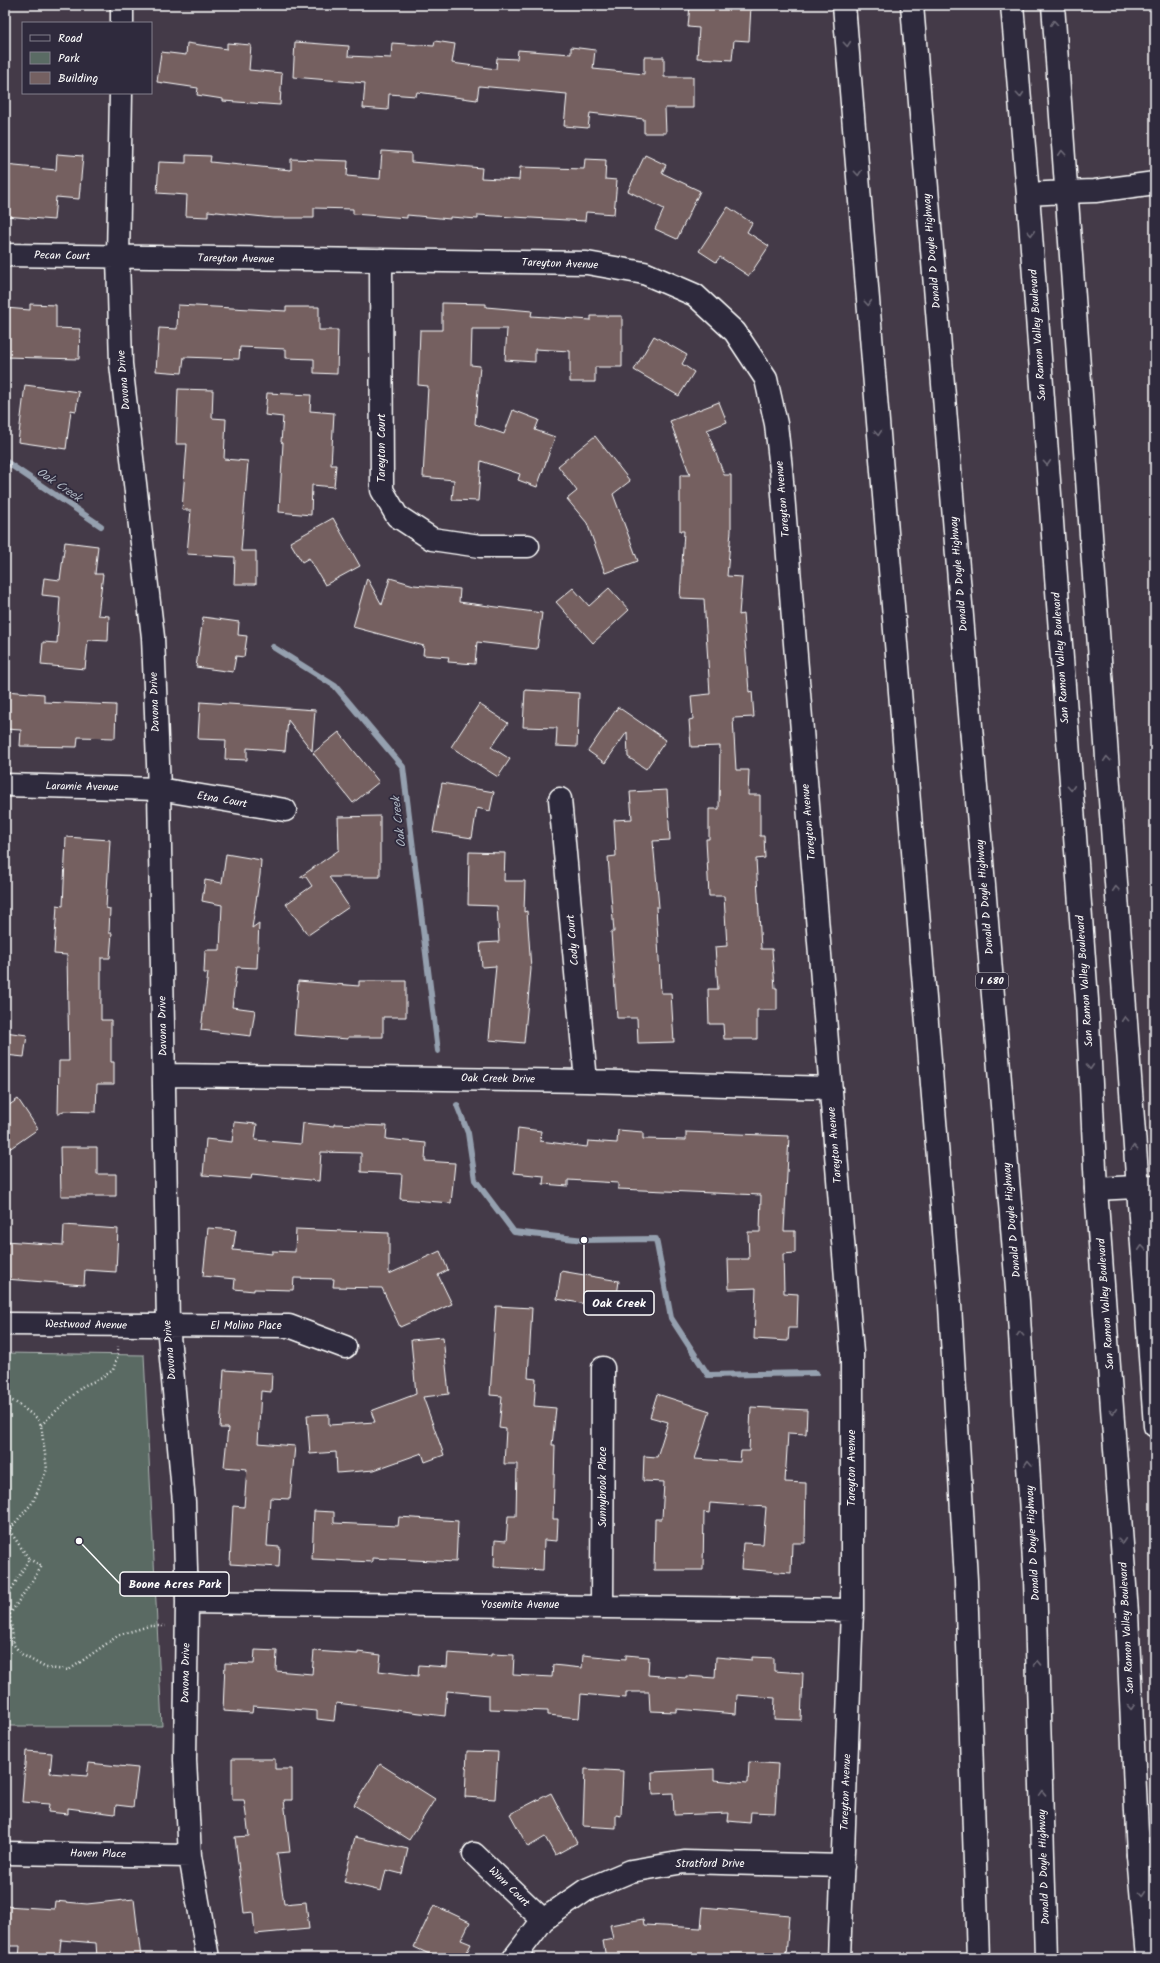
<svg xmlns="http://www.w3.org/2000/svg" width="1160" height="1963" font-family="Kalam,sans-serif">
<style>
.green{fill:#5a6b64;stroke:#acb5b2}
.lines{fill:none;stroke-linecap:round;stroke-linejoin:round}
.stream{stroke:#95a0af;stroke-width:6}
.building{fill:#746061;stroke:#fff}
.minor-casing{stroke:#fff;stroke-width:25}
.major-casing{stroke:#fff;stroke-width:25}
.highway-casing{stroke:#fff;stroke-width:25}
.path{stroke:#fff;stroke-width:2.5;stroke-dasharray:1 3;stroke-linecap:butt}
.minor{stroke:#2f2a3d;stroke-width:22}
.major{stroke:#2f2a3d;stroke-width:22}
.highway{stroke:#2f2a3d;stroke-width:22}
.oneway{stroke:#6d6a77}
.labels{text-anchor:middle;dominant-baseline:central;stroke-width:3.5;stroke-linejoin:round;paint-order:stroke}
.shield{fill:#2f2a3d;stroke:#c1bfc5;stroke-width:1}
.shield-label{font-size:10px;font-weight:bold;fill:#fff}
.street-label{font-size:11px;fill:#fff;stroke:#2f2a3d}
.water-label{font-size:12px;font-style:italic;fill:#b0b8c3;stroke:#2f2a3d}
.leader{fill:none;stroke:#fff;stroke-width:1.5}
.callout-dot{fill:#fff;stroke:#2f2a3d;stroke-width:1.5}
.callout{fill:#2f2a3d;stroke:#fff;stroke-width:1.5}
.callout-label{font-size:12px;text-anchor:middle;font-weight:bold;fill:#fff}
</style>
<rect width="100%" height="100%" fill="#443a48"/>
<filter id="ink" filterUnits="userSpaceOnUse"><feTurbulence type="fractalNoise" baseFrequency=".025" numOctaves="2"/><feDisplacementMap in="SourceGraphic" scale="8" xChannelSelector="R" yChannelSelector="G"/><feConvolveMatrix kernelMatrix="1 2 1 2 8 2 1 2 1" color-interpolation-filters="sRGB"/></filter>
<g filter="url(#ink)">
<path class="green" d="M 5,1353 L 144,1355 L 162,1726 L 5,1726 Z"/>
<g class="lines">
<path class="stream" d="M 5,461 L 101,526
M 273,647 L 335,686 L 403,767 L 438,1051
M 457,1105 L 468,1133 L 475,1180 L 514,1232 L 584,1240 L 656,1239 L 671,1318 L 708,1375 L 816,1373"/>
</g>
<path class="building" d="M 690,5 L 751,6 L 749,41 L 734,40 L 732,60 L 697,58 L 699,28 L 688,27 Z
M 435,41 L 455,44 L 452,63 L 496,69 L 497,58 L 517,59 L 518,50 L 571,54 L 571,47 L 595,50 L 593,69 L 644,74 L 644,57 L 664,57 L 664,77 L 693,77 L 693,108 L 665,108 L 666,133 L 644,133 L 644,119 L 590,113 L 588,128 L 564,126 L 567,94 L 479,86 L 477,100 L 417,92 L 416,96 L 389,94 L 388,110 L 363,108 L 365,83 L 293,77 L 295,42 L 349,46 L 348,56 L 391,58 L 392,43 L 434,46 Z
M 187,43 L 227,49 L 227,43 L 251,45 L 249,70 L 282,73 L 280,105 L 223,101 L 223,99 L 197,95 L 198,88 L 157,82 L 161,52 L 186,55 Z
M 382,151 L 411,153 L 411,162 L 482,168 L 481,178 L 519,180 L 520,167 L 584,169 L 585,159 L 606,160 L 605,179 L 617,180 L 614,214 L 586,212 L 585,221 L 478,215 L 478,219 L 450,217 L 450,219 L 407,215 L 407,218 L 353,214 L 353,209 L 314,208 L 314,218 L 273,218 L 208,211 L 208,217 L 186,216 L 187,195 L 157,193 L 159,162 L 186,163 L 186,155 L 211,156 L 210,162 L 291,170 L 291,159 L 348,161 L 347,176 L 380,179 Z
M 57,154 L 83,156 L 79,199 L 56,197 L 54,220 L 5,216 L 5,165 L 56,170 Z
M 645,155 L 666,165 L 662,173 L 700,191 L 677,239 L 655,229 L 664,209 L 628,191 Z
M 728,207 L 752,223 L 747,232 L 769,246 L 749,276 L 720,257 L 716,262 L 699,251 Z
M 442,303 L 486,304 L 486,307 L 532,311 L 531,316 L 591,320 L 591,316 L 622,316 L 622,367 L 595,367 L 595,382 L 570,382 L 570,351 L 535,349 L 535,362 L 505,360 L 507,329 L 472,329 L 471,365 L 480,366 L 475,424 L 504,434 L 513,410 L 539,420 L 535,430 L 555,437 L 537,487 L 518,480 L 520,474 L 481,461 L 478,501 L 452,500 L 454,480 L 423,477 L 428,386 L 418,385 L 420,330 L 442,330 Z
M 30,304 L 56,305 L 56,328 L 80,329 L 79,359 L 5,357 L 5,308 L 30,310 Z
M 178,305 L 286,311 L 286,307 L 319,307 L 319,330 L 338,330 L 337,374 L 314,373 L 314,359 L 286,358 L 286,349 L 240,347 L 239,359 L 184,357 L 182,373 L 156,371 L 159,328 L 177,329 Z
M 654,336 L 687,355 L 682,364 L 694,372 L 679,396 L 634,370 Z
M 25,385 L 79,392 L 76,411 L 71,410 L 66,449 L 18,442 Z
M 178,389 L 213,390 L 212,418 L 226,419 L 224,459 L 248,461 L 241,551 L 256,551 L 256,584 L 234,584 L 235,557 L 187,554 L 191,510 L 182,510 L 187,444 L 176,444 Z
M 267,393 L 311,395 L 310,411 L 334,413 L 331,465 L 336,465 L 334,487 L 312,485 L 311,515 L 279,512 L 283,443 L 281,442 L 283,417 L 265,415 Z
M 719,402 L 727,422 L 707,430 L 724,475 L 731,475 L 731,531 L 727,576 L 742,577 L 739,615 L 743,614 L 749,692 L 752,691 L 754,717 L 733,718 L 736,770 L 749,770 L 748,795 L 760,795 L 760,836 L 764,836 L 765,858 L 756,859 L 761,949 L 772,949 L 775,988 L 777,988 L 777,1010 L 757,1010 L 757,1039 L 724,1039 L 723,1024 L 709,1024 L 708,989 L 718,989 L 715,947 L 727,946 L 724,896 L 709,896 L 706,839 L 709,839 L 709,809 L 719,809 L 720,746 L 691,747 L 689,720 L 693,719 L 691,696 L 710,694 L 704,599 L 680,598 L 684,531 L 680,531 L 680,475 L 690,475 L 670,421 Z
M 595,436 L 630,481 L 613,494 L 638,561 L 605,573 L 587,523 L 567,499 L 577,491 L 558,466 Z
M 333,518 L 360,566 L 325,585 L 309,558 L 302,562 L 290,542 Z
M 65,542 L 98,546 L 95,574 L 103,574 L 98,615 L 109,616 L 108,641 L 88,640 L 85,669 L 41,665 L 43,642 L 57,643 L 60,597 L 42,595 L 44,578 L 60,580 Z
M 367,578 L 382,605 L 390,578 L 414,585 L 460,589 L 459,602 L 542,613 L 537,649 L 477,642 L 475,664 L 448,662 L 449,657 L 423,655 L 424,646 L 353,627 Z
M 573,588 L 589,606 L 609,588 L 629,610 L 593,643 L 556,602 Z
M 203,617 L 239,622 L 238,635 L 247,636 L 244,657 L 236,656 L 233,672 L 196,667 Z
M 525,690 L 579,693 L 577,747 L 556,746 L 557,728 L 523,727 Z
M 5,691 L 44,694 L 44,702 L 116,705 L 115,738 L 78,737 L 77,747 L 20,746 L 21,730 L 5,729 Z
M 200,702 L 315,710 L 312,751 L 288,720 L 285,751 L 247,748 L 247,760 L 225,759 L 226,740 L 198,739 Z
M 479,704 L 508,723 L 491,747 L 510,759 L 498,777 L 451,747 Z
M 618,707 L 666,740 L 646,769 L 628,757 L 627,732 L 605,763 L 588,751 Z
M 339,732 L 379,782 L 353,803 L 313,753 Z
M 442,783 L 494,792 L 490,811 L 477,808 L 472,838 L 433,832 Z
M 667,790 L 670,840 L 653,841 L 659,907 L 656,907 L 661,993 L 671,993 L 674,1042 L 638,1043 L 637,1018 L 617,1018 L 611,932 L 614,932 L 608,857 L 616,856 L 614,820 L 632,819 L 630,792 Z
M 380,816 L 380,877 L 329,877 L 349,907 L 308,935 L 286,904 L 312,886 L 306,877 L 300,877 L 339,850 L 338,817 Z
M 66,837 L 110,840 L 106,908 L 110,909 L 109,933 L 112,933 L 110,958 L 101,958 L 101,1020 L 111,1020 L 111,1062 L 114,1062 L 114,1084 L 97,1084 L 96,1112 L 63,1111 L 58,1115 L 59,1061 L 69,1061 L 67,955 L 54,954 L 57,905 L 63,906 Z
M 469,852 L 505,853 L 504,881 L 525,881 L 524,912 L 527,911 L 531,969 L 524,1043 L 489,1040 L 496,966 L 482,967 L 480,943 L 499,942 L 497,906 L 468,905 Z
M 226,854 L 261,860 L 260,875 L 252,928 L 259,923 L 257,968 L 237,967 L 232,1007 L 255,1010 L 251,1036 L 201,1030 L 208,973 L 204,973 L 205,950 L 220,950 L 222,905 L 202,901 L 205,880 L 222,883 Z
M 298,981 L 359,986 L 359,981 L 406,981 L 406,1017 L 383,1017 L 383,1037 L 348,1037 L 348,1039 L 294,1035 Z
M 5,1032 L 27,1035 L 24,1057 L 5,1055 Z
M 18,1099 L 38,1129 L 5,1152 L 5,1108 Z
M 234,1122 L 257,1124 L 255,1140 L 301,1144 L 303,1123 L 334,1126 L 334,1124 L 387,1126 L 386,1139 L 426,1143 L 425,1161 L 455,1163 L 451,1203 L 400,1199 L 402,1174 L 361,1172 L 361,1153 L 321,1152 L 319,1181 L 252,1174 L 251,1179 L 203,1175 L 206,1139 L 232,1142 Z
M 518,1128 L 541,1131 L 540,1141 L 587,1147 L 588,1141 L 617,1143 L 618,1130 L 643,1132 L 643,1139 L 686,1140 L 686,1132 L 789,1136 L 784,1231 L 795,1231 L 795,1253 L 783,1254 L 784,1293 L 798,1294 L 797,1328 L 789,1328 L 788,1341 L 754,1339 L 756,1288 L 729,1289 L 728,1259 L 749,1259 L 748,1232 L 760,1232 L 761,1195 L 618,1189 L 618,1183 L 568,1180 L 568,1186 L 543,1184 L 544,1176 L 514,1173 Z
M 60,1147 L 97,1147 L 97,1174 L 116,1174 L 116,1196 L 61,1196 Z
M 64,1225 L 118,1229 L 116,1272 L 85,1270 L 84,1285 L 5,1279 L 5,1241 L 63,1245 Z
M 208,1228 L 236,1230 L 233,1250 L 272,1254 L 272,1251 L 295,1252 L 296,1229 L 389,1233 L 389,1274 L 440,1251 L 448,1270 L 438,1275 L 452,1304 L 400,1327 L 382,1288 L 333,1287 L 334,1279 L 294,1278 L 293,1290 L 254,1289 L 254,1291 L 234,1289 L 235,1279 L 203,1276 Z
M 561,1271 L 619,1281 L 615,1309 L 557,1299 Z
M 496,1306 L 532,1308 L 528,1378 L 536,1379 L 534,1406 L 556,1408 L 552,1445 L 555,1445 L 553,1519 L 558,1519 L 557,1541 L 544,1540 L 543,1570 L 494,1567 L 495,1540 L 506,1541 L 508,1516 L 516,1516 L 517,1464 L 504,1464 L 506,1429 L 499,1428 L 502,1396 L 490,1395 Z
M 443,1337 L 449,1394 L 423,1397 L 444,1455 L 425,1462 L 422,1453 L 374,1470 L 337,1473 L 336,1452 L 310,1454 L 307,1415 L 329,1414 L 329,1425 L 375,1422 L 371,1411 L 416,1394 L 411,1340 Z
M 224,1370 L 272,1373 L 271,1392 L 261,1391 L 258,1443 L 295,1446 L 290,1499 L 270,1498 L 267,1546 L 280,1547 L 279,1567 L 230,1564 L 233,1506 L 244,1507 L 247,1469 L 224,1467 L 228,1428 L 220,1428 Z
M 657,1394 L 710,1411 L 695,1459 L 740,1462 L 741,1451 L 749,1451 L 751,1407 L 807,1410 L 806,1434 L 788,1433 L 785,1482 L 806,1483 L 805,1543 L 792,1543 L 791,1573 L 741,1569 L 743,1543 L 763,1544 L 766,1507 L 710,1503 L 709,1513 L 704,1512 L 703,1570 L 654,1570 L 655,1519 L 662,1519 L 664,1482 L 643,1481 L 644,1456 L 657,1457 L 668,1422 L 650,1417 Z
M 314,1511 L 334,1512 L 334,1523 L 398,1526 L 399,1517 L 458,1521 L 456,1562 L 372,1558 L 372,1562 L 312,1559 Z
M 255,1650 L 277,1651 L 276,1671 L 312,1674 L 314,1651 L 358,1654 L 358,1652 L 381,1655 L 379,1671 L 418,1676 L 419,1665 L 447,1667 L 448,1653 L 491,1656 L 491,1654 L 514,1655 L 513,1675 L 552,1677 L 553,1665 L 582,1668 L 583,1655 L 626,1659 L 626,1655 L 649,1657 L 648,1675 L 686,1678 L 686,1676 L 715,1678 L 716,1657 L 752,1660 L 752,1657 L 774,1658 L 774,1671 L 803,1673 L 801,1720 L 774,1719 L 775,1698 L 737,1695 L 736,1714 L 676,1709 L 676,1712 L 650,1711 L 649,1692 L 626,1692 L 626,1698 L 581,1694 L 579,1718 L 548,1715 L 548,1711 L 489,1709 L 489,1695 L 447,1691 L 445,1716 L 336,1703 L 334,1721 L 317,1719 L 317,1711 L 253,1706 L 252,1713 L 223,1711 L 225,1663 L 254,1664 Z
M 26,1751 L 52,1753 L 50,1773 L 87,1776 L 89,1763 L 138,1768 L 133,1807 L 116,1805 L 115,1814 L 68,1808 L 68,1814 L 48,1812 L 49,1804 L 22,1802 Z
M 467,1751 L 498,1752 L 495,1799 L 465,1797 Z
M 232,1759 L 275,1759 L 275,1769 L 292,1769 L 292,1800 L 284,1800 L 290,1852 L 277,1853 L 284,1904 L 306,1902 L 309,1929 L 255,1934 L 253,1912 L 244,1913 L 235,1837 L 249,1836 L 244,1800 L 232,1800 Z
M 749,1762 L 778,1764 L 775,1813 L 751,1812 L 750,1823 L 728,1821 L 729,1813 L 674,1815 L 673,1793 L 653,1794 L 652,1772 L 714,1769 L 714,1780 L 748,1783 Z
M 380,1764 L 435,1799 L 409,1840 L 354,1805 Z
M 585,1769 L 623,1771 L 621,1816 L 616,1815 L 616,1828 L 583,1826 Z
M 551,1793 L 577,1843 L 555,1855 L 545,1837 L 528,1847 L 510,1814 Z
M 355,1837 L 408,1849 L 402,1874 L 386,1870 L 381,1891 L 344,1882 Z
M 134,1899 L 141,1958 L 97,1958 L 96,1943 L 61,1940 L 59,1958 L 19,1958 L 20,1946 L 5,1946 L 5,1906 L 54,1909 L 55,1901 L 87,1904 Z
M 434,1905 L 470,1922 L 461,1940 L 471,1944 L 464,1958 L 438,1958 L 414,1947 Z
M 703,1907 L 789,1915 L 786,1957 L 606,1958 L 603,1941 L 613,1939 L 610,1925 L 643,1919 L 644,1925 L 701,1928 Z"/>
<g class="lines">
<g class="minor-casing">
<path id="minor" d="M 122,23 L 122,5
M 121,93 L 118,257 L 121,364 L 153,637 L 159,789 L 168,1325 L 184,1502 L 187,1602 L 185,1760 L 190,1856 L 208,1958
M 1065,192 L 1095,191 L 1155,183
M 5,255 L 587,263 L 644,273 L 695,295 L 735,332 L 766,379 L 776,424 L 781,469 L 852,1353 L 852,1610 L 839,1958
M 381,260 L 382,490 L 397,516 L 432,539 L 480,546 L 528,546
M 5,785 L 159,789 L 285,810
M 560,799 L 586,1081
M 165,1075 L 586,1081 L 831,1088
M 1096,1189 L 1155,1186
M 5,1324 L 289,1326 L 345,1347
M 187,1602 L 852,1610
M 602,1606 L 603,1368
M 5,1853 L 190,1856
M 474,1854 L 543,1920
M 1138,1855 L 1155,1855
M 514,1958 L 543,1920 L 586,1890 L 631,1871 L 684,1862 L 843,1866"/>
</g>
<g class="major-casing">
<path id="major" d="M 1012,5 L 1028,194 L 1087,1000 L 1096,1189 L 1127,1613 L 1138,1855 L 1147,1958
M 1053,5 L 1155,1426
M 1028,194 L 1065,192"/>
</g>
<g class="highway-casing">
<path id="highway" d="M 844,5 L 950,1305 L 966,1580 L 978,1958
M 912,5 L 1018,1301 L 1035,1578 L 1046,1958"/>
</g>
<path class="path" d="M 5,1398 L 15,1402 L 37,1418 L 41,1425 L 47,1469 L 33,1502 L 9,1530 L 29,1559 L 6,1599 L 10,1614 L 5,1616
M 41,1425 L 83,1386 L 102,1378 L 113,1370 L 118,1355 L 118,1346
M 29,1559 L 42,1566 L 10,1614 L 11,1624 L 14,1645 L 21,1654 L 46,1668 L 69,1670 L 119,1635 L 149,1626 L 166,1626"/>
<use href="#minor" class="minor"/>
<use href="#major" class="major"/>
<use href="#highway" class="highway"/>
</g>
<defs><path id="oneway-chevron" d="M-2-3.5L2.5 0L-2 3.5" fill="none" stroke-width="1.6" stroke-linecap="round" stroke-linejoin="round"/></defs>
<g class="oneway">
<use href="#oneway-chevron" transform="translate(1054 23) rotate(-94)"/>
<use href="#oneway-chevron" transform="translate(847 44) rotate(85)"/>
<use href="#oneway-chevron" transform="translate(1020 95) rotate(85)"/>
<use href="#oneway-chevron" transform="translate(1062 153) rotate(-94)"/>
<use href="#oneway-chevron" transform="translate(858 173) rotate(85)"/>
<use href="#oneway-chevron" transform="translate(1031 233) rotate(86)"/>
<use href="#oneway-chevron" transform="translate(868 303) rotate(85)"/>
<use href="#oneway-chevron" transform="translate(878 433) rotate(85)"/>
<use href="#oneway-chevron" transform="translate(1047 463) rotate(86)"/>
<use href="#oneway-chevron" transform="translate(1107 759) rotate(-94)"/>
<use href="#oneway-chevron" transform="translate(1071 788) rotate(86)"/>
<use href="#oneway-chevron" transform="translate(1116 889) rotate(-94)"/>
<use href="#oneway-chevron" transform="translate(1125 1019) rotate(-94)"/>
<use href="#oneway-chevron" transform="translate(1090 1067) rotate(87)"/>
<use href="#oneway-chevron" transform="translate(1134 1148) rotate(-94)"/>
<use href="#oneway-chevron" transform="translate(1142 1248) rotate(-94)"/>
<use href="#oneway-chevron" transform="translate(1020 1334) rotate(-93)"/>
<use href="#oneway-chevron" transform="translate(1113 1411) rotate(86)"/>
<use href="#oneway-chevron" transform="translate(1028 1463) rotate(-93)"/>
<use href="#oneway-chevron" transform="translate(1122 1541) rotate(86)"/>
<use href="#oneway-chevron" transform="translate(1038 1663) rotate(-92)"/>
<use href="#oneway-chevron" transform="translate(1131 1707) rotate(87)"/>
<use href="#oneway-chevron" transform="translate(1042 1793) rotate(-92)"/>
<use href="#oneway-chevron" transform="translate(1142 1894) rotate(86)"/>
</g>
</g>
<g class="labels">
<rect class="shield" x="976" y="973" width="32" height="16" rx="3"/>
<g class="shield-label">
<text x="992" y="981">I 680</text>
</g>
<g class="street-label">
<text transform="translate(932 251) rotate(-95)">Donald D Doyle Highway</text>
<text transform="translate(62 256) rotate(1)">Pecan Court</text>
<text transform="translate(236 259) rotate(1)">Tareyton Avenue</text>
<text transform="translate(560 264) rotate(2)">Tareyton Avenue</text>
<text transform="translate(1038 335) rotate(-94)">San Ramon Valley Boulevard</text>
<text transform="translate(124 380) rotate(-95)">Davona Drive</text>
<text transform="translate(382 448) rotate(-90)">Tareyton Court</text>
<text transform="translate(783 499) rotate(-95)">Tareyton Avenue</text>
<text transform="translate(959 574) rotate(-95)">Donald D Doyle Highway</text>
<text transform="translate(1061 658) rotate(-94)">San Ramon Valley Boulevard</text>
<text transform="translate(155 702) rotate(-92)">Davona Drive</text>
<text transform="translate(82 787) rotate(1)">Laramie Avenue</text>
<text transform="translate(222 800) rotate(10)">Etna Court</text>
<text transform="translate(809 822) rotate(-95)">Tareyton Avenue</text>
<text transform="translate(985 897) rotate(-95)">Donald D Doyle Highway</text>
<text transform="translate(573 940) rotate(-95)">Cody Court</text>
<text transform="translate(1085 981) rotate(-94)">San Ramon Valley Boulevard</text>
<text transform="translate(163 1026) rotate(-91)">Davona Drive</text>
<text transform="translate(498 1079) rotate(1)">Oak Creek Drive</text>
<text transform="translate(835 1145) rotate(-95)">Tareyton Avenue</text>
<text transform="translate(1012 1220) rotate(-95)">Donald D Doyle Highway</text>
<text transform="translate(1106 1304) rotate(-94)">San Ramon Valley Boulevard</text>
<text transform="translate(86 1325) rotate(1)">Westwood Avenue</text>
<text x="246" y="1326">El Molino Place</text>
<text transform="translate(170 1350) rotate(-95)">Davona Drive</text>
<text transform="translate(852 1468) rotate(-90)">Tareyton Avenue</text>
<text transform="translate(603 1487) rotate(-90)">Sunnybrook Place</text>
<text transform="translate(1033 1543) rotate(-93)">Donald D Doyle Highway</text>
<text x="520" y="1605">Yosemite Avenue</text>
<text transform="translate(1127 1628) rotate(-93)">San Ramon Valley Boulevard</text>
<text transform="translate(186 1673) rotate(-89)">Davona Drive</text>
<text transform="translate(846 1792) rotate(-88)">Tareyton Avenue</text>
<text transform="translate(98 1854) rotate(1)">Haven Place</text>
<text x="710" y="1864">Stratford Drive</text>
<text transform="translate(1044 1867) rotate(-92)">Donald D Doyle Highway</text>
<text transform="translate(509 1887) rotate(44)">Winn Court</text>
</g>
<g class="water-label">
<text transform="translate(59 485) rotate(34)">Oak Creek</text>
<text transform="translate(399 822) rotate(-97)">Oak Creek</text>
</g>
</g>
<path class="leader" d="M584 1240L584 1303M79 1541L120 1584"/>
<g class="callout-dot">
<circle cx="584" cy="1240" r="4"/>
<circle cx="79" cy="1541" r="4"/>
</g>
<g class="callout">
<rect x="584" y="1291" width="70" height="24" rx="4"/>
<rect x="120" y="1572" width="109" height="24" rx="4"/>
</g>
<g class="callout-label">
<text x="619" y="1307">Oak Creek</text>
<text x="175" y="1588">Boone Acres Park</text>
</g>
<rect width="1160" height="1963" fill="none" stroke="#2f2a3d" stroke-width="20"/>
<rect x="10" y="10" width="1140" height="1943" fill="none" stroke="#fff" stroke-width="1.5" filter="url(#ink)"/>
<rect x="22" y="22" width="130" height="72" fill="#2f2a3d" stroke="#827f8b"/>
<rect x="30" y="35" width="20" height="6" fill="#2f2a3d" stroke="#827f8b"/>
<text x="58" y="42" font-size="12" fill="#ffffff">Road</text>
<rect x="30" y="52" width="20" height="12" fill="#5a6b64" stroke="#827f8b"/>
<text x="58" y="62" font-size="12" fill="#ffffff">Park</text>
<rect x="30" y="72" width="20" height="12" fill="#746061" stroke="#827f8b"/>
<text x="58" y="82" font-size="12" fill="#ffffff">Building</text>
</svg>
